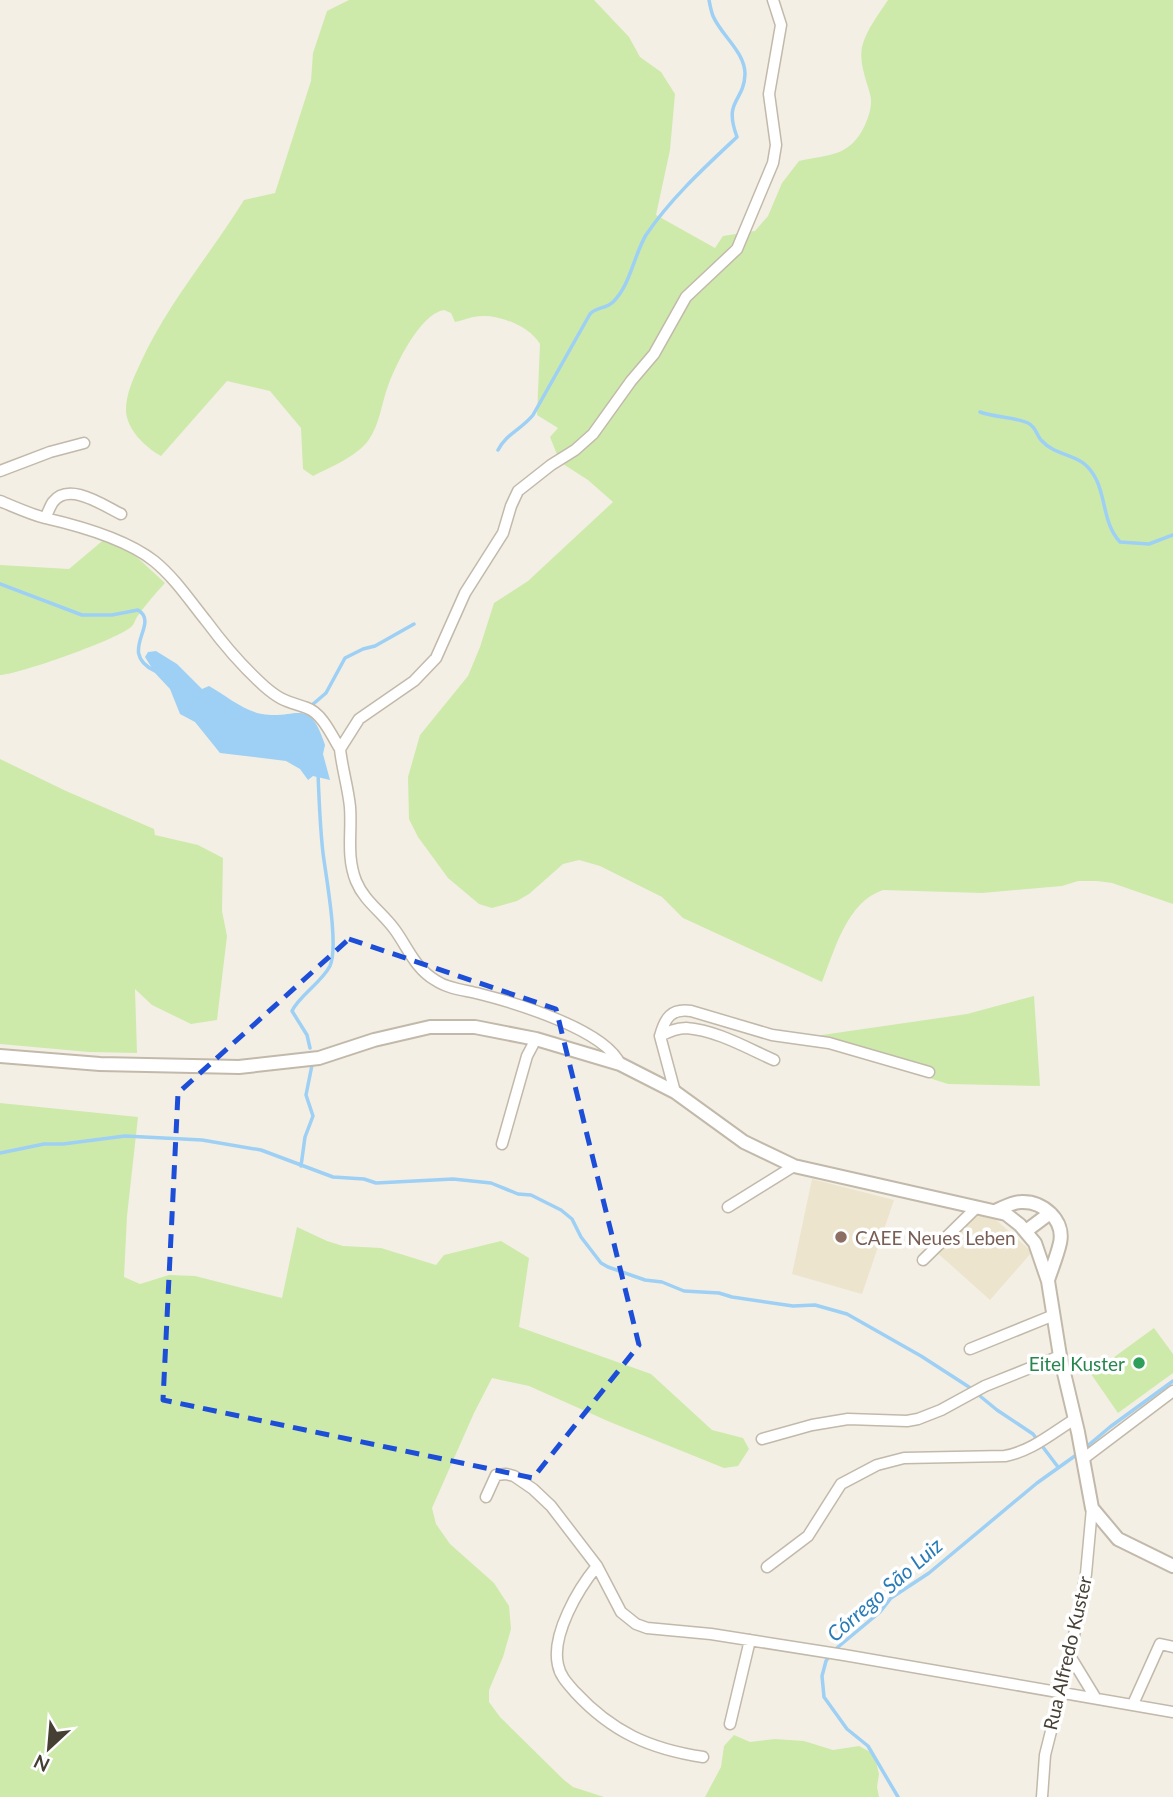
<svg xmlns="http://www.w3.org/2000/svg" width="1173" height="1797" font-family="Lato,sans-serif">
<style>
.education{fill:#ede4cd}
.green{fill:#cdeaab}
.water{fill:#9dd0f4}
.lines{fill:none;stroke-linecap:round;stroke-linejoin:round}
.stream{stroke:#9dd0f4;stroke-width:3.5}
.minor-casing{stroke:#c2b9aa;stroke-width:13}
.tertiary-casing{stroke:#c2b9aa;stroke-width:16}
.minor{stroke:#fff;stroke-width:10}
.tertiary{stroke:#fff;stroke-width:12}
.marked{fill:none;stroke:#1d4ed8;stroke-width:5;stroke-dasharray:14 9;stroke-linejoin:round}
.education-dot{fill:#8d6e63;stroke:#fff;stroke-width:2.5}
.leisure-dot{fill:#2e9e5b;stroke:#fff;stroke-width:2.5}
.labels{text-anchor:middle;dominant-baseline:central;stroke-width:7;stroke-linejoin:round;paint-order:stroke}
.education-label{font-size:19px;fill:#785e54;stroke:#fff;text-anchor:start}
.leisure-label{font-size:19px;fill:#27864d;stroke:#fff;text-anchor:end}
.street-label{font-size:19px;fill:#463f34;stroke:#fff}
.water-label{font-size:21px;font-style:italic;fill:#287bb7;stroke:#fff}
</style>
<rect width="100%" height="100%" fill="#f3efe4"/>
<path class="education" d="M 812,1179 L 894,1200 L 862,1294 L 792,1274 Z
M 976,1202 L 1032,1252 L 990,1300 L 933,1249 Z"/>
<path class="green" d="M 349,0 L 594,0 L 629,37 L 640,57 L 661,72 L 675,94 L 670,150 L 656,215 L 715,248 L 723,236 L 755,231 L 768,216 L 782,183 L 799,161 C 830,154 850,157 865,125 C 869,116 873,104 870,94 C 866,79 859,63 862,47 C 866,30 879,14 888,0 L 1173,0 L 1173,904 L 1112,883 L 1097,881 L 1078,881 L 1062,886 L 982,893 L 883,890 C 847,902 835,949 822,982 L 683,918 L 662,897 L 600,866 L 579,860 L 563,864 L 529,894 L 517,901 L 492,908 L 479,904 L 448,878 L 418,837 L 409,819 L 408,777 L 420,735 L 468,676 L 480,647 L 494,603 L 528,581 L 613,502 L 588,480 L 560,462 L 550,437 L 558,428 L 537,415 L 540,344 C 530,327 501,315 482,316 C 473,316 464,320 455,322 L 451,313 L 444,310 C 420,314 396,364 388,386 C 381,405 380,424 368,441 C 355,457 331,467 313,476 L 303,469 L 301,428 L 270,391 L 227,381 L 161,456 C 146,448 126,429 126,410 C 126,394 133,379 140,364 C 167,304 210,255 244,200 L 275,193 L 311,81 L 313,53 L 327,11 Z
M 107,537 L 139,559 L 165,583 C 155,594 145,605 137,617 C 135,620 134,624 132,626 C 122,638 17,675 0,675 L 0,565 L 69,569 Z
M 0,759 L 66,791 L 154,829 L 155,835 L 198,845 L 223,858 L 222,911 L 227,936 L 217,1020 L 191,1024 L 152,1005 L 135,989 L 137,1053 L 89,1052 L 0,1044 Z
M 1034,996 L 1040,1086 L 948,1084 L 879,1062 L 815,1036 L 967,1014 Z
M 0,1103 L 138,1117 L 127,1216 L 124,1277 L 140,1284 L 169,1275 L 195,1276 L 282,1298 L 297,1227 L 327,1241 L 343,1246 L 381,1248 L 436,1265 L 444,1255 L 501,1241 L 529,1258 L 519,1327 L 651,1374 L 712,1430 L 743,1438 L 749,1449 L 738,1466 L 724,1468 L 610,1422 L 529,1386 L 492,1378 L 474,1413 L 432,1508 L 436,1524 L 450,1544 L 494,1583 L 509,1606 L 511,1629 L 503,1657 L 489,1690 L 489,1702 L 500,1717 L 564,1780 L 573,1787 L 604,1797 L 0,1797 Z
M 1154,1328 L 1173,1354 L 1173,1373 L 1118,1413 L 1091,1374 Z
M 734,1735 L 750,1742 L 775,1739 L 804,1741 L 833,1750 L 859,1746 L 874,1754 L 879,1774 L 877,1787 L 879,1797 L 705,1797 L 721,1767 L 724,1746 Z"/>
<path class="water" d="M 156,651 L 177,664 L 202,689 L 209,686 C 225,695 244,711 262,714 C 297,720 309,695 325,745 L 323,754 L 330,780 L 313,776 L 308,780 L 300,769 L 286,761 L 220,753 L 195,722 L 180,714 L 170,689 L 155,673 L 145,657 L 148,652 Z"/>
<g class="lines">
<path class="stream" d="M 980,412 C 993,417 1019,418 1028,423 C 1036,427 1036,434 1041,440 C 1059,460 1083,450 1097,481 C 1106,501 1104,525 1120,542 L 1149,544 L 1173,535
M 498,450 C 506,434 522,429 533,415 L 590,314 C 596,307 606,309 613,302 C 630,286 634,255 646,235 C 671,198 705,167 737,137 C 723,99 744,103 745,74 C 745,52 721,35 713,16 C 711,11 710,5 709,0
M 0,584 L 82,615 L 112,615 L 138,610 C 161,624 116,652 155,671
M 312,705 L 326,693 L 345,658 L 363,649 L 375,646 L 414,624
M 310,1048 L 307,1035 L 292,1011 C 299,996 321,983 330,966 C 339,946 326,877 323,853 C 320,827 319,800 318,773
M 0,1153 L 44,1144 L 63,1144 L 125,1136 L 202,1140 L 261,1150 L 333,1177 L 364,1179 L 376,1183 L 453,1179 L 491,1183 L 518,1194 L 531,1195 L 561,1210 L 572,1219 L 581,1237 L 601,1263 L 608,1267 L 645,1280 L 662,1282 L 684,1291 L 719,1293 L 732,1297 L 793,1306 L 815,1305 L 847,1314 L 921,1356 L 969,1387 L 997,1410 L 1033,1434 L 1058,1467
M 301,1166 L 305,1137 L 313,1116 L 306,1095 L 312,1065
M 1085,1448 L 1110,1427 L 1173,1381
M 898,1797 L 868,1746 L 847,1729 L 824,1697 L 822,1676 L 826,1661 L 832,1652 L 880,1612 L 891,1598 L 929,1573 L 1037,1483 L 1079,1453"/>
<g class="minor-casing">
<path id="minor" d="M 0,471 L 50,452 L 84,443
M 0,501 C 15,507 30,514 45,518 C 80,526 126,539 154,561 C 175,578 190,601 207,622 C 224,645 243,667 264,686 C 281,701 287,701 307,708 C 322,713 332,736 340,749
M 45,518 C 48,513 50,506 53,502 C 69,481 104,506 121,514
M 660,1036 C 665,1018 671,1008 691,1011 L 772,1035 L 829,1043 L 929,1072
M 620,1064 C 605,1030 516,1003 480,994 C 465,990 448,989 435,980 C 415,968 408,948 395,930 C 383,913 364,901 356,881 C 346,856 352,832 350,807 C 348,787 342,768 340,749 L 359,719 L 414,681 L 436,658 L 465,593 L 503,533 L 511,506 L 518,491 L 551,465 L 575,450 L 593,434 L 631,381 L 654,354 L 686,297 L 737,249 L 773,163 L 776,145 L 769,94 L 781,25 L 773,0
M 675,1092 L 660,1036 C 668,1032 676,1028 686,1028 C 716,1030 747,1048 774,1060
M 502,1144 L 527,1056 L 536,1039
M 728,1207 L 794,1166
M 923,1260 L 977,1207
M 970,1349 L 1054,1315
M 762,1439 L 812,1425 L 848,1419 L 907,1421 L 918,1419 L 941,1410 L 985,1386 L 1060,1356
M 1083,1459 L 1173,1391
M 486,1497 L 496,1475 L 506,1474 L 514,1476 L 533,1489 L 551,1506 L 597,1566 L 621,1612 L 636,1624 L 647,1628 L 711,1634 L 844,1655 L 1173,1712
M 597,1566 C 578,1589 551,1635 558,1665 C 560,1676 568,1684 575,1692 C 612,1732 650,1749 703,1757
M 767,1567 L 808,1536 L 841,1484 L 877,1465 L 904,1458 L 1005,1456 C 1032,1451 1052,1433 1075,1419
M 1070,1656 L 1095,1697
M 1133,1704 L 1160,1644 L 1173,1647
M 730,1724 L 750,1640
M 1042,1797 L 1045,1755 L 1070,1656 L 1086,1574 L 1092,1508"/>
</g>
<g class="tertiary-casing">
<path id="tertiary" d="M 0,1056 L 100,1064 L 239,1067 L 319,1058 L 374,1040 L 430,1027 L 475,1027 L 536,1039 L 620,1064 L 675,1092 L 744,1142 L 794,1166 L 1006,1214 L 1020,1225 L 1035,1243 L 1048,1281 L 1060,1356 L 1078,1432 L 1092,1508 L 1118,1539 L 1173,1566
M 995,1211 C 1003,1208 1012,1202 1021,1202 C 1043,1201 1065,1220 1060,1243 C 1057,1256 1052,1268 1048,1280
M 1026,1231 L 1050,1213"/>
</g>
<use href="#minor" class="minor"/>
<use href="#tertiary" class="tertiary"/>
</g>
<path class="marked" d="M 349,939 L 556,1009 L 639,1345 L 533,1478 L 163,1400 L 178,1093 Z"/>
<circle class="education-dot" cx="841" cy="1237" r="7"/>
<circle class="leisure-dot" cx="1139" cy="1363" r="7"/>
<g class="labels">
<g class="education-label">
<text x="855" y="1237">CAEE Neues Leben</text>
</g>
<g class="leisure-label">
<text x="1125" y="1363">Eitel Kuster</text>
</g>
<g class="street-label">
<text transform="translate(1067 1653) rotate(-77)">Rua Alfredo Kuster</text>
</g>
<g class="water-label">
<text transform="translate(884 1589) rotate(-41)">Córrego São Luiz</text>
</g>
</g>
<g transform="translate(49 1748) rotate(206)" stroke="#ffffff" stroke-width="5" paint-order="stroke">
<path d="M0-5L12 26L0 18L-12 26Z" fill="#463f34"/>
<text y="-10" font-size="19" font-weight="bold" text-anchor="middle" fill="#463f34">N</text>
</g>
</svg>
